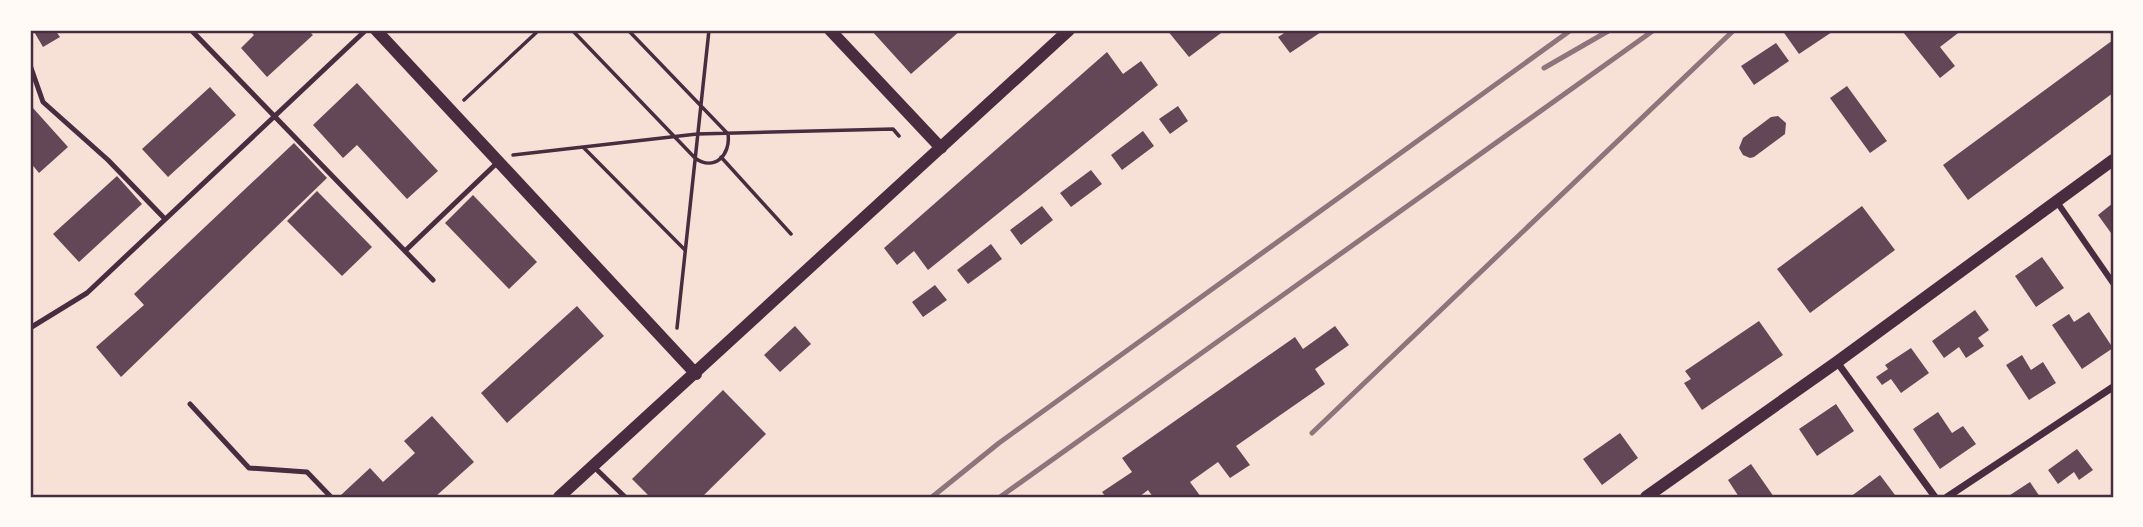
<svg xmlns="http://www.w3.org/2000/svg" width="2143" height="527" font-family="Barlow,sans-serif">
<style>
.building{fill:#644757}
.lines{fill:none;stroke-linecap:round;stroke-linejoin:round}
.path{stroke:#4a2c40;stroke-width:3.5}
.service{stroke:#4a2c40;stroke-width:5}
.pedestrian{stroke:#4a2c40;stroke-width:6}
.minor{stroke:#4a2c40;stroke-width:7}
.tertiary{stroke:#4a2c40;stroke-width:12}
.rail{stroke:#8f747c;stroke-width:5}
.neatline{fill:none;stroke:#4a2c40;stroke-width:2.5}
</style>
<rect width="100%" height="100%" fill="#f7e1d7"/>
<path class="building" d="M 33,30 L 55,30 L 60,37 L 43,47 Z
M 249,30 L 308,30 L 313,35 L 267,77 L 241,48 L 254,35 Z
M 871,30 L 961,30 L 911,74 Z
M 1167,30 L 1225,30 L 1189,57 Z
M 1289,30 L 1324,30 L 1290,53 L 1278,37 Z
M 1782,30 L 1835,30 L 1799,54 Z
M 1906,30 L 1962,30 L 1940,47 L 1955,66 L 1940,78 L 1903,32 Z
M 2113,40 L 2113,93 L 1968,200 L 1943,165 Z
M 1776,43 L 1789,61 L 1754,85 L 1741,66 Z
M 1107,52 L 1123,74 L 1141,61 L 1158,85 L 928,270 L 914,251 L 897,265 L 884,248 Z
M 357,83 L 438,171 L 407,199 L 357,145 L 343,158 L 313,125 Z
M 1847,86 L 1887,141 L 1870,153 L 1830,98 Z
M 210,87 L 236,115 L 168,177 L 142,149 Z
M 1178,106 L 1188,121 L 1170,134 L 1159,119 Z
M 33,108 L 68,147 L 39,173 L 30,162 L 30,111 Z
M 1778,116 L 1786,123 L 1785,134 L 1754,157 L 1750,158 L 1743,155 L 1739,148 L 1743,138 L 1771,117 Z
M 1143,131 L 1154,146 L 1122,170 L 1111,155 Z
M 294,143 L 327,178 L 121,377 L 96,347 L 144,305 L 134,294 Z
M 1091,170 L 1102,184 L 1071,207 L 1060,193 Z
M 117,176 L 142,204 L 79,262 L 53,234 Z
M 317,191 L 372,247 L 342,276 L 287,221 Z
M 473,195 L 537,262 L 509,289 L 445,223 Z
M 2113,203 L 2113,231 L 2111,233 L 2098,215 Z
M 1042,206 L 1053,220 L 1021,245 L 1010,230 Z
M 1862,206 L 1895,250 L 1810,313 L 1777,269 Z
M 991,244 L 1002,259 L 968,284 L 957,270 Z
M 2042,257 L 2064,288 L 2036,307 L 2015,276 Z
M 935,285 L 947,300 L 923,317 L 912,302 Z
M 577,306 L 604,336 L 507,423 L 481,393 Z
M 1975,310 L 1989,330 L 1978,338 L 1984,346 L 1966,358 L 1959,347 L 1944,358 L 1932,341 Z
M 2089,312 L 2113,348 L 2082,369 L 2052,325 L 2069,314 L 2074,322 Z
M 1759,321 L 1783,355 L 1702,410 L 1684,383 L 1691,379 L 1685,371 Z
M 795,326 L 811,344 L 780,372 L 764,355 Z
M 1335,326 L 1349,345 L 1315,369 L 1325,384 L 1236,446 L 1250,465 L 1230,478 L 1218,462 L 1190,482 L 1201,497 L 1153,497 L 1148,490 L 1139,497 L 1106,497 L 1102,492 L 1132,472 L 1122,458 L 1295,337 L 1303,349 Z
M 1911,348 L 1929,373 L 1901,393 L 1891,379 L 1882,385 L 1876,377 L 1888,369 L 1885,365 Z
M 2022,355 L 2031,370 L 2043,362 L 2056,383 L 2029,400 L 2006,365 Z
M 723,390 L 766,434 L 702,497 L 650,497 L 632,479 Z
M 1836,404 L 1854,431 L 1817,456 L 1799,429 Z
M 1938,412 L 1952,433 L 1963,426 L 1976,444 L 1940,469 L 1913,429 Z
M 432,416 L 474,462 L 435,497 L 342,497 L 341,495 L 370,468 L 383,482 L 415,453 L 404,441 Z
M 1620,433 L 1638,458 L 1602,485 L 1583,459 Z
M 2077,449 L 2093,470 L 2079,480 L 2074,472 L 2058,484 L 2048,470 Z
M 1751,464 L 1774,497 L 1739,497 L 1728,480 Z
M 1880,475 L 1895,495 L 1892,497 L 1850,497 Z
M 2030,482 L 2040,497 L 2007,497 Z"/>
<g class="lines">
<path class="path" d="M 572,30 L 695,158 C 714,172 731,155 728,134 L 628,30
M 464,100 L 539,30
M 584,148 L 685,250
M 513,155 L 697,134 L 893,129 L 899,136
M 721,157 L 791,234
M 677,328 L 709,30"/>
<path class="service" d="M 191,30 L 433,280
M 30,65 L 43,102 L 108,160 L 165,219
M 405,251 L 499,161
M 30,328 L 87,293 L 366,30
M 190,404 L 249,468 L 307,472 L 331,497
M 593,466 L 625,497"/>
<path class="pedestrian" d="M 2057,202 L 2113,283"/>
<path class="minor" d="M 1837,362 L 1935,497
M 1947,497 L 2113,387"/>
<path class="tertiary" d="M 376,30 L 696,374
M 830,30 L 941,148
M 559,497 L 1069,30
M 1646,497 L 1837,362 L 2113,160"/>
<path class="rail" d="M 1544,68 L 1610,30
M 1312,433 L 1734,30
M 932,497 L 999,443 L 1571,30
M 1000,497 L 1654,30"/>
</g>
<rect width="2143" height="527" fill="none" stroke="#fffaf5" stroke-width="63"/>
<rect x="32" y="32" width="2080" height="464" class="neatline"/>
</svg>
